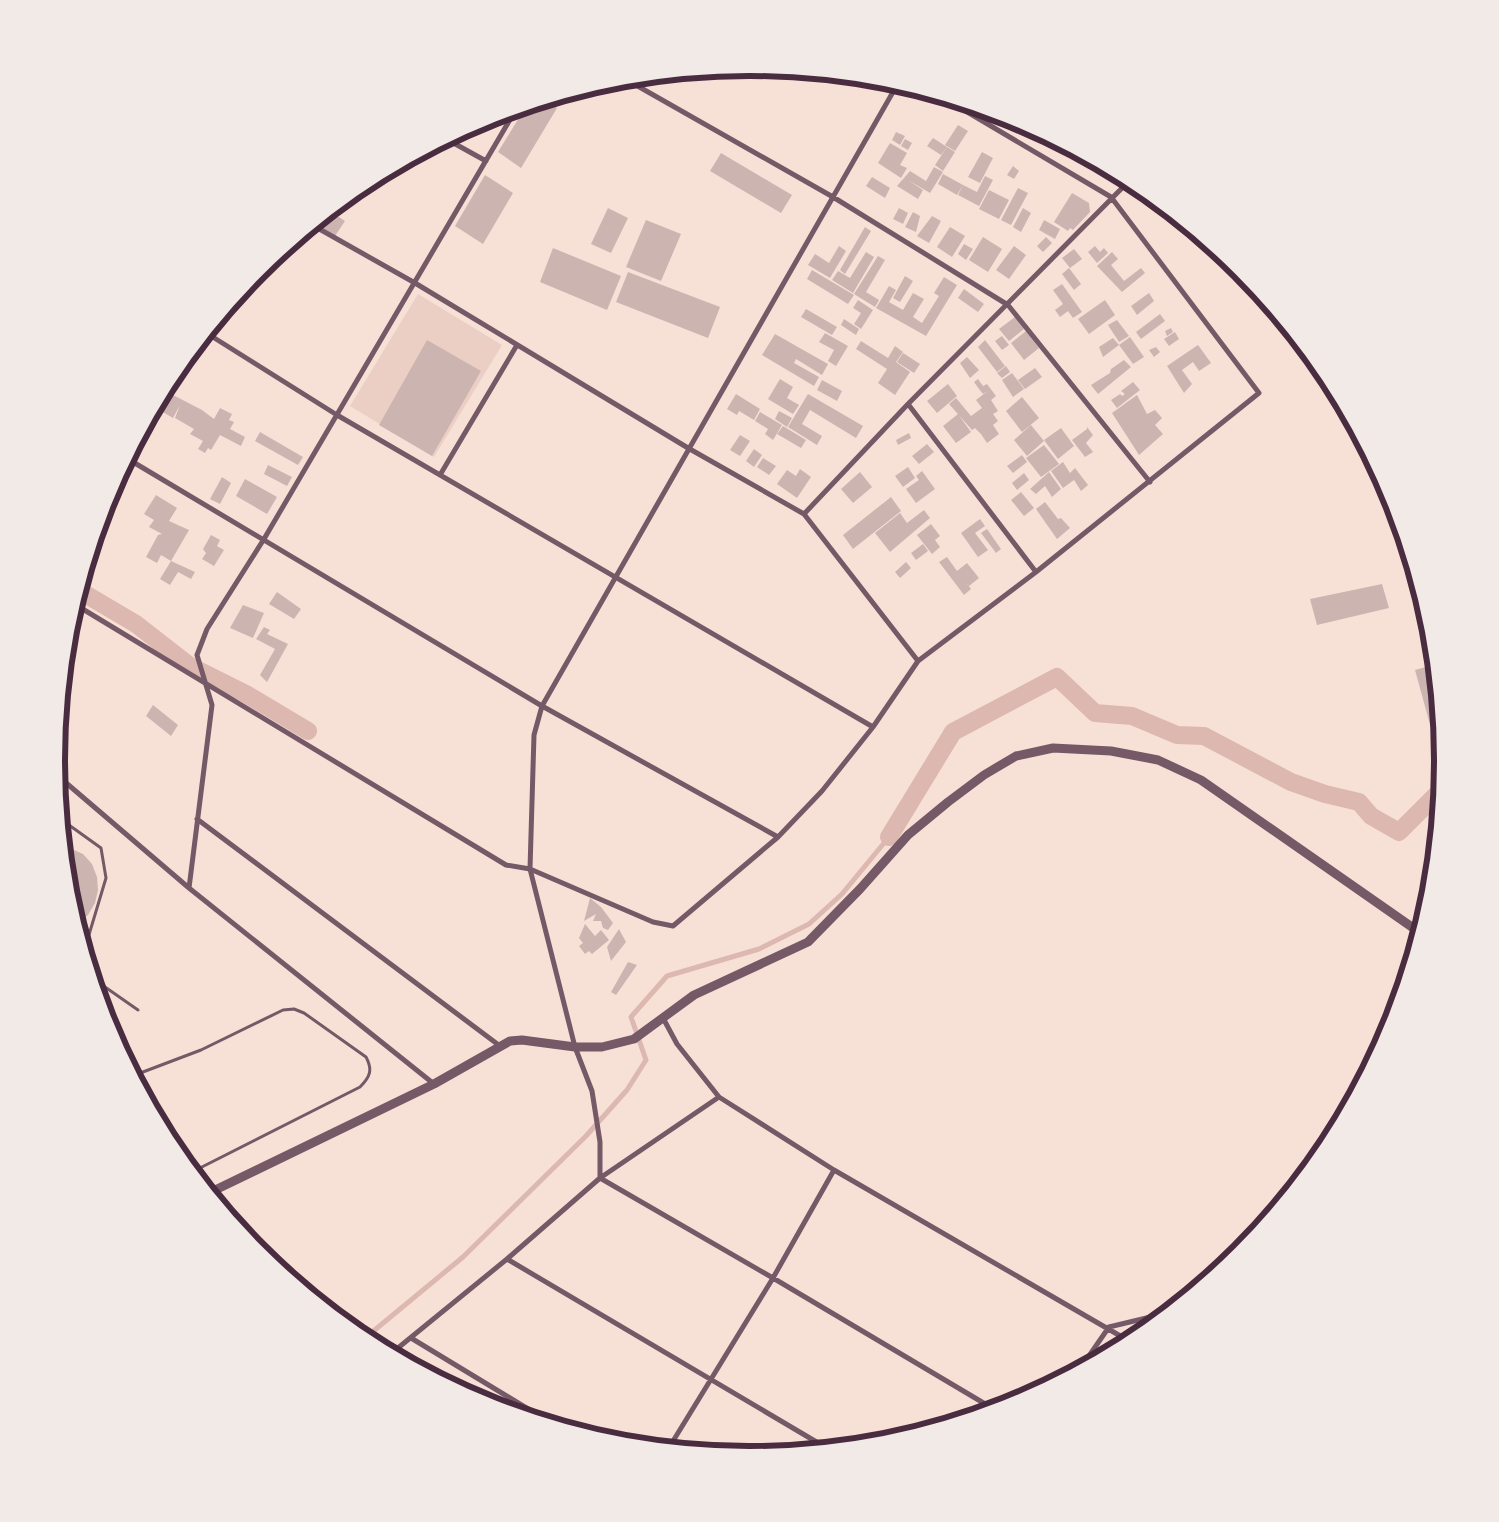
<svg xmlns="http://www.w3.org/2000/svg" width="1499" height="1522" font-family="'Work Sans',sans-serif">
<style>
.green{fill:#ebcfc5}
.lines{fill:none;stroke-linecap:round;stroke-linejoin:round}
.stream{stroke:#dcb8b0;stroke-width:5}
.canal{stroke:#dcb8b0;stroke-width:18}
.building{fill:#ccb4b1}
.service{stroke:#755966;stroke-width:3}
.minor{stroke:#755966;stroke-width:5}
.tertiary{stroke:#755966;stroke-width:9}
.rim{fill:none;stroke:#4a2c40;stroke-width:6}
</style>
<rect width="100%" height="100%" fill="#f7e1d7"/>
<path class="green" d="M 418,294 L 502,345 L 434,457 L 350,406 Z"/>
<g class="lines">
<path class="stream" d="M 365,1338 L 463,1257 L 586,1136 L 627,1090 L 646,1060 L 631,1017 L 667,976 L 759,949 L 809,924 L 842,894 L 889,837"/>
<path class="canal" d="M 80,591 L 136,624 L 190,666 L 246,694 L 308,731
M 889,837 L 953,732 L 1057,677 L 1095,713 L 1132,716 L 1177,735 L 1204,736 L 1291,782 L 1325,794 L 1359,802 L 1371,816 L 1399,832 L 1440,791"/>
</g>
<path class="building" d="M 547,102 L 557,108 L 521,168 L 498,152 L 525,108 Z
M 958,125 L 968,131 L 955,151 L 945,145 Z
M 896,132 L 905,136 L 900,145 L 892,140 Z
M 933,138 L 947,147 L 941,155 L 927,146 Z
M 905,139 L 912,143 L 908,150 L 901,146 Z
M 890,143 L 907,153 L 900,165 L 907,168 L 901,178 L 878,163 Z
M 947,147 L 955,152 L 943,171 L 935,165 Z
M 982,152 L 993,158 L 980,183 L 968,177 Z
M 721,153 L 792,195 L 781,213 L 710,171 Z
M 1013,166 L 1019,171 L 1014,179 L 1007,175 Z
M 934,167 L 943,172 L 930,193 L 908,180 L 923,190 L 918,199 L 897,186 L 910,171 L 926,181 Z
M 943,174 L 963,185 L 957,195 L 938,184 Z
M 485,175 L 513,193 L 483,244 L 455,226 Z
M 985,176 L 993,180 L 979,206 L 958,195 L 963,185 L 977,192 Z
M 872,177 L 890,188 L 885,198 L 866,186 Z
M 1018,188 L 1028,193 L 1011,225 L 1001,220 Z
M 989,190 L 1009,200 L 999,219 L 979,209 Z
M 1072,193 L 1089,203 L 1090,212 L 1073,230 L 1070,228 L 1068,231 L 1054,222 Z
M 608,208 L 628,218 L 611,253 L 591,244 Z
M 899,208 L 908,213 L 903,224 L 893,219 Z
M 1023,208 L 1031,213 L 1021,232 L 1013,227 Z
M 331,212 L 345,221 L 335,236 L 316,224 Z
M 913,212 L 920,216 L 916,232 L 905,227 Z
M 932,216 L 941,221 L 929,243 L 917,236 Z
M 646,220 L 681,234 L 661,281 L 626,267 Z
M 1044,220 L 1060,229 L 1055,239 L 1039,230 Z
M 865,227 L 871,231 L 845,274 L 840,270 Z
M 950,227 L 965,236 L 952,257 L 937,247 Z
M 983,237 L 1002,249 L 988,272 L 969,260 Z
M 1046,237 L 1052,243 L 1043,252 L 1037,246 Z
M 964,244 L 973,249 L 966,260 L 958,254 Z
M 839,246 L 846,251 L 830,278 L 808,265 L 815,254 L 829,263 Z
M 1014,246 L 1026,255 L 1009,279 L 996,270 Z
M 1095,246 L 1100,252 L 1104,248 L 1108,253 L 1097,263 L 1088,252 Z
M 553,248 L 621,276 L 607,310 L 540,282 Z
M 1074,249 L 1082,259 L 1070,268 L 1062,258 Z
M 866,252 L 874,257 L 853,293 L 832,280 L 838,271 L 850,278 Z
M 1112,252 L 1118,259 L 1111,265 L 1124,281 L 1141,268 L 1145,273 L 1122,292 L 1097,266 Z
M 878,256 L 885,260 L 866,292 L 879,300 L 875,307 L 854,294 Z
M 1069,268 L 1081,284 L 1074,290 L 1062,274 Z
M 812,270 L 854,295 L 848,304 L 807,279 Z
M 628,272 L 720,307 L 708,338 L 616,302 Z
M 905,276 L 913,281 L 900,302 L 893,298 Z
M 944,277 L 957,285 L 926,336 L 876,308 L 889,286 L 896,290 L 889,302 L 903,310 L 913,293 L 924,299 L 913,317 L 922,323 L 939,296 L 934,293 Z
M 1062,284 L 1082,312 L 1073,318 L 1068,311 L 1060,317 L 1055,310 L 1063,304 L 1053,290 Z
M 964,289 L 984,304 L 978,312 L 958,298 Z
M 1149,293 L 1154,301 L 1137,315 L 1131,306 Z
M 858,300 L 873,310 L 861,329 L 854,324 L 861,313 L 853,308 Z
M 1105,300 L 1115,315 L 1089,334 L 1078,319 Z
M 806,309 L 837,327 L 832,335 L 801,317 Z
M 1160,314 L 1165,321 L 1141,339 L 1136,332 Z
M 1015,317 L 1024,329 L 1009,341 L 999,329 Z
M 844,319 L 859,329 L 856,335 L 841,325 Z
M 1117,320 L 1129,336 L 1119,342 L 1108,325 Z
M 1171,328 L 1173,332 L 1167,336 L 1165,331 Z
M 1026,331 L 1039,348 L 1024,360 L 1011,343 Z
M 1175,332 L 1179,339 L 1169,346 L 1164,339 Z
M 825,333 L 848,346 L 836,366 L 828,361 L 834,350 L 819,342 Z
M 775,334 L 828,364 L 822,375 L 796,359 L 794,363 L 819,377 L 814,386 L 762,355 Z
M 1002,336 L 1009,345 L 1002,350 L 995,341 Z
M 1130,337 L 1144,357 L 1133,364 L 1119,345 Z
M 1113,338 L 1119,345 L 1103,357 L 1099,347 Z
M 427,340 L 481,371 L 432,456 L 379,425 Z
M 985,340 L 1005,366 L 997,372 L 978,347 Z
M 861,341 L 888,358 L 895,346 L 903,352 L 896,362 L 910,372 L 895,395 L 878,383 L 887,369 L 856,349 Z
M 1198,345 L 1211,363 L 1199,371 L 1193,362 L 1182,370 L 1192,384 L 1184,393 L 1167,366 Z
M 1156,347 L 1160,352 L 1154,357 L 1149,350 Z
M 903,353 L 920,364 L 914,373 L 897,362 Z
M 967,357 L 979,370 L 970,378 L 960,363 Z
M 1124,360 L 1131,367 L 1098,394 L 1091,385 L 1110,373 L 1111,369 Z
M 1006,366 L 1010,372 L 1002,378 L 997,373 Z
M 1035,368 L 1042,377 L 1025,389 L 1018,380 Z
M 1012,373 L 1024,389 L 1013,397 L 1002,380 Z
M 780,379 L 793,387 L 787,398 L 799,405 L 793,414 L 768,399 Z
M 978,379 L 983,386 L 987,384 L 996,396 L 991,400 L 998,411 L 993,414 L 998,421 L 993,425 L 999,434 L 987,443 L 981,434 L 975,428 L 972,430 L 949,404 L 956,398 L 971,416 L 982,408 L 976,400 L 989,390 L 983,394 L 979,389 L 974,382 Z
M 822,380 L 842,391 L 837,401 L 817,390 Z
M 1133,382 L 1140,390 L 1117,408 L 1111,400 L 1120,394 L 1122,396 L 1125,394 L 1121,391 Z
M 169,384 L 177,389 L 173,395 L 202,410 L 214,419 L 220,408 L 232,414 L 229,420 L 234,422 L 230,429 L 245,437 L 241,446 L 220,435 L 211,450 L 208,448 L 205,453 L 198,449 L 203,441 L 190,434 L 194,429 L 175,418 L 180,405 L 173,418 L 156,408 Z
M 948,384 L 957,396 L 937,413 L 927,401 Z
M 736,394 L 760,409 L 754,420 L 739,411 L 737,415 L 727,409 Z
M 808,394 L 863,426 L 856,438 L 810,410 L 802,424 L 822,436 L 817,445 L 788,427 Z
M 1137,395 L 1147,414 L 1155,410 L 1162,418 L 1155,425 L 1163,434 L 1139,455 L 1112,413 Z
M 1022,397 L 1039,418 L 1022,432 L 1006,411 Z
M 779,411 L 792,418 L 787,427 L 775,419 Z
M 760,412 L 782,425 L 773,440 L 765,434 L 768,429 L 755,421 Z
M 958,414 L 971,432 L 956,443 L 943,426 Z
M 1031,425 L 1044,441 L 1027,456 L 1014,440 Z
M 783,426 L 806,440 L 801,448 L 777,434 Z
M 1087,427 L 1093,435 L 1086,443 L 1093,452 L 1085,457 L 1072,440 L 1087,429 Z
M 1061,428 L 1074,446 L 1058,459 L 1044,440 Z
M 260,432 L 303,457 L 298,465 L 255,441 Z
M 909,433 L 911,438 L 898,445 L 896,440 Z
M 740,435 L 750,441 L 740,456 L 730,450 Z
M 927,444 L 934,452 L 919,464 L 912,456 Z
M 1044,445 L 1059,464 L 1041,477 L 1026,458 Z
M 754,449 L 762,455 L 754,467 L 746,461 Z
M 1022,455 L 1027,462 L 1013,473 L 1007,466 Z
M 763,458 L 776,466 L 769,475 L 757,467 Z
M 1063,462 L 1070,473 L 1075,468 L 1088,485 L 1081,491 L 1074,480 L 1063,488 L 1051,471 Z
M 268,465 L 292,477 L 287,486 L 264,474 Z
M 908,467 L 915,478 L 903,487 L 895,476 Z
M 800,469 L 811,477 L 797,498 L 777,484 L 787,470 L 796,476 Z
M 922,471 L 935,489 L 916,503 L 906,489 L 919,480 L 916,476 Z
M 860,472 L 872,487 L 853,503 L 841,489 Z
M 1049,472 L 1061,489 L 1052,497 L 1045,486 L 1036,494 L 1030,489 Z
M 1024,473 L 1029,480 L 1017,490 L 1012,483 Z
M 222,477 L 231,483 L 220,504 L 210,499 Z
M 245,479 L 277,497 L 267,514 L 236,496 Z
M 1021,492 L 1034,508 L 1024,516 L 1011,500 Z
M 156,495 L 177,508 L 169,521 L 189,530 L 171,561 L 161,555 L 157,563 L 146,557 L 158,535 L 162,534 L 149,527 L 154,520 L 144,514 Z
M 891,497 L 901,511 L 853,549 L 843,535 Z
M 1045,502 L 1058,519 L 1061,518 L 1070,528 L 1057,539 L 1036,509 Z
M 924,510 L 930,518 L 890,552 L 875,533 L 900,513 L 907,523 Z
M 980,519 L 985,526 L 975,533 L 988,550 L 978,557 L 961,533 Z
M 931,524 L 940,536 L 935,540 L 940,547 L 932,554 L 917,535 Z
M 987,529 L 1001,549 L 996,553 L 981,533 Z
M 211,535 L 220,540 L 217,546 L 224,550 L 214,566 L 202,559 L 206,553 L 203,549 Z
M 923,544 L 928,551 L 916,560 L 911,553 Z
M 947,557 L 957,571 L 967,563 L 979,578 L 969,586 L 965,581 L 971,589 L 964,595 L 939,562 Z
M 171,561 L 195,572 L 191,579 L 178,572 L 170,585 L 160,579 Z
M 906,562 L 911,568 L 900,578 L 895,572 Z
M 1382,584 L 1389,608 L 1317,625 L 1310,599 Z
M 277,592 L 301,609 L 294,619 L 269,604 Z
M 243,605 L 264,613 L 253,638 L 230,628 Z
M 264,627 L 270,630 L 267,634 L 288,644 L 267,682 L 260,675 L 275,649 L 256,639 Z
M 1433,665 L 1440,737 L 1434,739 L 1415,670 Z
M 153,705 L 178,725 L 171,736 L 146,716 Z
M 65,846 L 83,854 L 92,864 L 97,877 L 98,890 L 95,903 L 88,915 L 78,923 L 70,896 Z
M 590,898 L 601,907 L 613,923 L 608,930 L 603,928 L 601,921 L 593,921 L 596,914 L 584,921 Z
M 585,924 L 595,936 L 601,930 L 609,940 L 592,954 L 589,951 L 585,954 L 579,946 L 583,943 L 579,938 Z
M 619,929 L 626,942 L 611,961 L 607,947 Z
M 628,962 L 637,965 L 616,995 L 611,992 Z"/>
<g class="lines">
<path class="service" d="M 62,820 L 101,848 L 106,878 L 85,948
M 95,980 L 138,1010
M 135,1075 L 201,1050 L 283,1010 L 294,1009 L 304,1013 L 366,1057 C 373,1070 370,1077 360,1087 L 194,1171"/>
<path class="minor" d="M 627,80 L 833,197 L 1008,305 L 1150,482
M 897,85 L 542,706 L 534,735 L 530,869 L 575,1047 L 592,1091 L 600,1142 L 600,1178 L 773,1278 L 992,1408
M 448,140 L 486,161
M 314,226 L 415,283 L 688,448 L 804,514 L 918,661
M 208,334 L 337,415 L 873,727
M 908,404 L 1036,572
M 128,459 L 542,706 L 778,837
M 440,475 L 517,345
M 804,514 L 908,404 L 1129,181
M 76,605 L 506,865 L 530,869 L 653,922 L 673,926 L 778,837 L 822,791 L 873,727 L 918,661 L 1036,572 L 1259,393 L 1111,197 L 947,100
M 58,776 L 189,888 L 434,1084
M 197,819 L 500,1046
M 189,888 L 212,705 L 197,655 L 207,629 L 264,539 L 515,111
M 663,1018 L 677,1044 L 719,1097 L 834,1170 L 1129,1341
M 507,1259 L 825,1447
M 411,1338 L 548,1421
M 393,1352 L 507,1259 L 600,1178 L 719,1097
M 1082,1366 L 1109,1327 L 1163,1314
M 670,1446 L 773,1278 L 834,1170"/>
<path class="tertiary" d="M 211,1192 L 434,1084 L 510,1041 L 522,1040 L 575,1047 L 602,1047 L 634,1039 L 694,995 L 808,942 L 860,889 L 908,835 L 948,802 L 984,775 L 1016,756 L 1053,748 L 1111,751 L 1158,760 L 1201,780 L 1419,932"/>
</g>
<path d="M0 0H1499V1522H0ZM749 76H750A684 684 0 0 1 1434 760V762A684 684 0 0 1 750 1446H749A684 684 0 0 1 65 762V760A684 684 0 0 1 749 76Z" fill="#f1eae7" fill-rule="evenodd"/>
<path class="rim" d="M749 76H750A684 684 0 0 1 1434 760V762A684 684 0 0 1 750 1446H749A684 684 0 0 1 65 762V760A684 684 0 0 1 749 76Z"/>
</svg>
